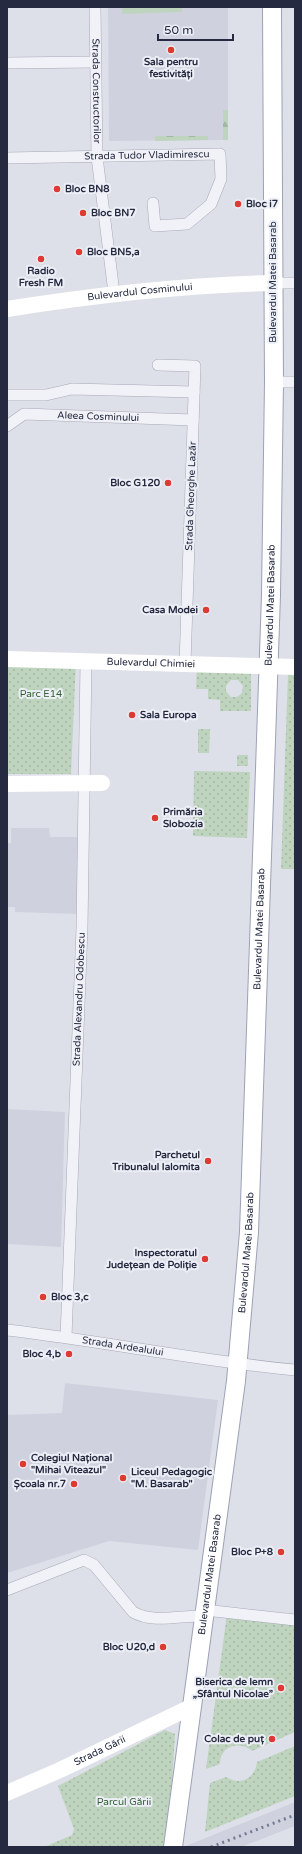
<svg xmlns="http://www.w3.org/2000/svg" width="302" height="1854" font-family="'Varela Round',sans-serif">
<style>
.built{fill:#cfd2de}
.forest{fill:url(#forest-firs)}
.park{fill:url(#park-dots);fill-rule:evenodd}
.pitch{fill:#bfd4be}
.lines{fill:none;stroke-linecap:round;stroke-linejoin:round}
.street-casing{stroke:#a6a9b7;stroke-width:12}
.primary-casing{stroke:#9ca1b6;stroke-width:20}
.street{stroke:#f1f2f7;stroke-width:11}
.secondary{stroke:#fff;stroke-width:16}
.primary{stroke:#fff;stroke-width:18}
.rail{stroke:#757b94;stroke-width:3;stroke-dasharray:2 4;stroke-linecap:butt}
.poi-dot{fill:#dd3a34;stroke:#edeff6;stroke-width:1.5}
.labels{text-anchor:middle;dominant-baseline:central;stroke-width:4;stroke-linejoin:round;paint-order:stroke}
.poi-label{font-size:10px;font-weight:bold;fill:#252a41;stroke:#edeff6;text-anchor:end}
.street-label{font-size:10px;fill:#252a41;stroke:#edeff6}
.park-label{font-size:10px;fill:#315f31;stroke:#edeff6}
</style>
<defs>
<pattern id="forest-firs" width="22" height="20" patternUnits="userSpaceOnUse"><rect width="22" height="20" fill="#bfd4be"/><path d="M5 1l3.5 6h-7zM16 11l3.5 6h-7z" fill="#a4b6a4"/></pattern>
<pattern id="park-dots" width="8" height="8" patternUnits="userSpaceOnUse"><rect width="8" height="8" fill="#bfd4be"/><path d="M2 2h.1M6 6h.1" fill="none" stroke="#a4b6a4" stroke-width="1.8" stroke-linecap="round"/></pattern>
</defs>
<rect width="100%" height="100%" fill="#dee0e9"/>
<path class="built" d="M 108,7 L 228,7 L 228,140 L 109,141 Z
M 11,828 L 49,828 L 50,837 L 79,837 L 77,914 L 15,912 L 15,907 L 7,907 L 7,843 L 11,843 Z
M 7,1109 L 65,1112 L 61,1247 L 7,1244 Z
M 65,1383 L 218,1400 L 198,1550 L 109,1541 L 7,1573 L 7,1415 L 62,1413 Z
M 295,1802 L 295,1826 L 241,1847 L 183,1847 Z"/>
<path class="forest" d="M 223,110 L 228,110 L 228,140 L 223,140 Z
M 155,136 L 208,136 L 208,140 L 155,141 Z"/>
<path class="park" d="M 7,659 L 76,661 L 71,774 L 7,774 Z
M 197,664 L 251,666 L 251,711 L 220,711 L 220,700 L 208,699 L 208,689 L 196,689 ZM 231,680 L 238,680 L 243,686 L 242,693 L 237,697 L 231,697 L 226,691 L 226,686 Z
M 288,674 L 295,675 L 295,869 L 281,869 Z
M 198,729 L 210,729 L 209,753 L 198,753 Z
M 237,755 L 248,755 L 248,766 L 237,766 Z
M 194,771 L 250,772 L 247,838 L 193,836 Z
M 227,1614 L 295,1620 L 295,1732 L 252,1751 C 239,1740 220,1746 220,1764 L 206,1769 Z
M 165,1730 L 175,1734 L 168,1846 L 44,1847 L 72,1835 L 74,1829 L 58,1786 Z
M 295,1746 L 295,1796 L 205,1832 L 210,1783 L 226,1777 C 240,1786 255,1779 257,1762 Z"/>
<path class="pitch" d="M 122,7 L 182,7 L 182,12 L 122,14 Z"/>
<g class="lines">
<g class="street-casing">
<g id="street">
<path id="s1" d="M 95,7 L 97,157 L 114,293"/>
<path d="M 7,63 L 95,62"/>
<path id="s2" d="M 7,158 L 220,154 L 221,179 L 211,204 L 187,224 L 155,226 L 153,203"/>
<path d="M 273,283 L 295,283"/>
<path d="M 158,365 L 195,366 L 185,664"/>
<path d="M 274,382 L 295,382"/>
<path d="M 7,395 L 46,395 L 72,389 L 194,392"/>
<path id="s3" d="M 7,426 L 24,414 L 193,420"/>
<path id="s4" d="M 7,1330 C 103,1341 199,1361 295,1370"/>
<path id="s5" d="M 66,1337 L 82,928 L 86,662"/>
<path d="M 7,1590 L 84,1560 L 94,1565 L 133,1612 C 153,1624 182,1615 204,1616"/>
<path d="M 205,1610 L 295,1620"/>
</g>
</g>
<g class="primary-casing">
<g id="primary">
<path id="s9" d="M 173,1847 L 236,1381 L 249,1232 L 271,595 L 274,382 L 272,7"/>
</g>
</g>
<use href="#street" class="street"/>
<g class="secondary">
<path id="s6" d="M 7,309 C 95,295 184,285 273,283"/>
<path id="s7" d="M 7,659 L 295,667"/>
<path d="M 7,784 L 102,783"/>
<path id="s8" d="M 7,1793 L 60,1770 L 191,1707"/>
</g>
<use href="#primary" class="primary"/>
<path class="rail" d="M 211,1847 L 295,1815"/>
</g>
<g class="poi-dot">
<circle cx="171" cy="50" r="4"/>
<circle cx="57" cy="189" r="4"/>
<circle cx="238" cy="204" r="4"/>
<circle cx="83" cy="213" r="4"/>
<circle cx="79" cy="252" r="4"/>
<circle cx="41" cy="259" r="4"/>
<circle cx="168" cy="483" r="4"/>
<circle cx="206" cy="610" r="4"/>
<circle cx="132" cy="715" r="4"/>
<circle cx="155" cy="818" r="4"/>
<circle cx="208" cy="1161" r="4"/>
<circle cx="205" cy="1259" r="4"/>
<circle cx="43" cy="1297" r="4"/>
<circle cx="69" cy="1354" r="4"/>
<circle cx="23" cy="1464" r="4"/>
<circle cx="123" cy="1478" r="4"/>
<circle cx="74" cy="1484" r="4"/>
<circle cx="281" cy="1552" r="4"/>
<circle cx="163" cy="1647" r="4"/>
<circle cx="281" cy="1688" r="4"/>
<circle cx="272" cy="1739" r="4"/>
</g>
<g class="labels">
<g class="poi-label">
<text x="171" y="62" text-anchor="middle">Sala pentru<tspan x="171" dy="12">festivități</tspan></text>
<text x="65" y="189" text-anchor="start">Bloc BN8</text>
<text x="246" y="204" text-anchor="start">Bloc i7</text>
<text x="91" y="213" text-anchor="start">Bloc BN7</text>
<text x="87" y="252" text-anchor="start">Bloc BN5,a</text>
<text x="41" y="271" text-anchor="middle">Radio<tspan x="41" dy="12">Fresh FM</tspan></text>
<text x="160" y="483">Bloc G120</text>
<text x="198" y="610">Casa Modei</text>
<text x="140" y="715" text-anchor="start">Sala Europa</text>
<text x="163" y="812" text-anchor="start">Primăria<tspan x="163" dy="12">Slobozia</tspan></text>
<text x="200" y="1155">Parchetul<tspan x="200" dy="12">Tribunalul Ialomita</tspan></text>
<text x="197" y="1253">Inspectoratul<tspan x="197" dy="12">Județean de Poliție</tspan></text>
<text x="51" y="1297" text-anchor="start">Bloc 3,c</text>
<text x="61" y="1354">Bloc 4,b</text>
<text x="31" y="1458" text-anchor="start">Colegiul Național<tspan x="31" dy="12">"Mihai Viteazul"</tspan></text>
<text x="131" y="1472" text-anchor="start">Liceul Pedagogic<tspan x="131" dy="12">"M. Basarab"</tspan></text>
<text x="66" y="1484">Școala nr.7</text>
<text x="273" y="1552">Bloc P+8</text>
<text x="155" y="1647">Bloc U20,d</text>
<text x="273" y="1682">Biserica de lemn<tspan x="273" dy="12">„Sfântul Nicolae”</tspan></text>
<text x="264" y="1739">Colac de puț</text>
</g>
<g class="street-label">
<text stroke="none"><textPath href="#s1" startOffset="84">Strada Constructorilor</textPath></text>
<text stroke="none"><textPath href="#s2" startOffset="140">Strada Tudor Vladimirescu</textPath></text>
<text transform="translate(273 282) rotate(-90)">Bulevardul Matei Basarab</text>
<text stroke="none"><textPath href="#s6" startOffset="134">Bulevardul Cosminului</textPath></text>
<text stroke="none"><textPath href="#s3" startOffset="95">Aleea Cosminului</textPath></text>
<text transform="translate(191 496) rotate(-88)">Strada Gheorghe Lazăr</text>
<text stroke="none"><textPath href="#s9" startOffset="1247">Bulevardul Matei Basarab</textPath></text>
<text stroke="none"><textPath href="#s7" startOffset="144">Bulevardul Chimiei</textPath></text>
<text stroke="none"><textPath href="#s9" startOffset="923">Bulevardul Matei Basarab</textPath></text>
<text stroke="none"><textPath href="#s5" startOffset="338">Strada Alexandru Odobescu</textPath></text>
<text stroke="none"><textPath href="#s9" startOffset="599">Bulevardul Matei Basarab</textPath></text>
<text stroke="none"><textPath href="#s4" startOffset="117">Strada Ardealului</textPath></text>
<text stroke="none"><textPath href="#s9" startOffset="275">Bulevardul Matei Basarab</textPath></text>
<text stroke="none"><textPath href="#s8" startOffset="102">Strada Gării</textPath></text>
</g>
<g class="park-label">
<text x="41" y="694">Parc E14</text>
<text x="124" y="1802">Parcul Gării</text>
</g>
</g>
<rect width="302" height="1854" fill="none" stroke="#252a41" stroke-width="16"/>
<path d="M158 34v6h75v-6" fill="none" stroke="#252a41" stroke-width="2"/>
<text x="164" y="34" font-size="12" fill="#252a41" stroke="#edeff6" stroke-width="3" paint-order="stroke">50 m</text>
</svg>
